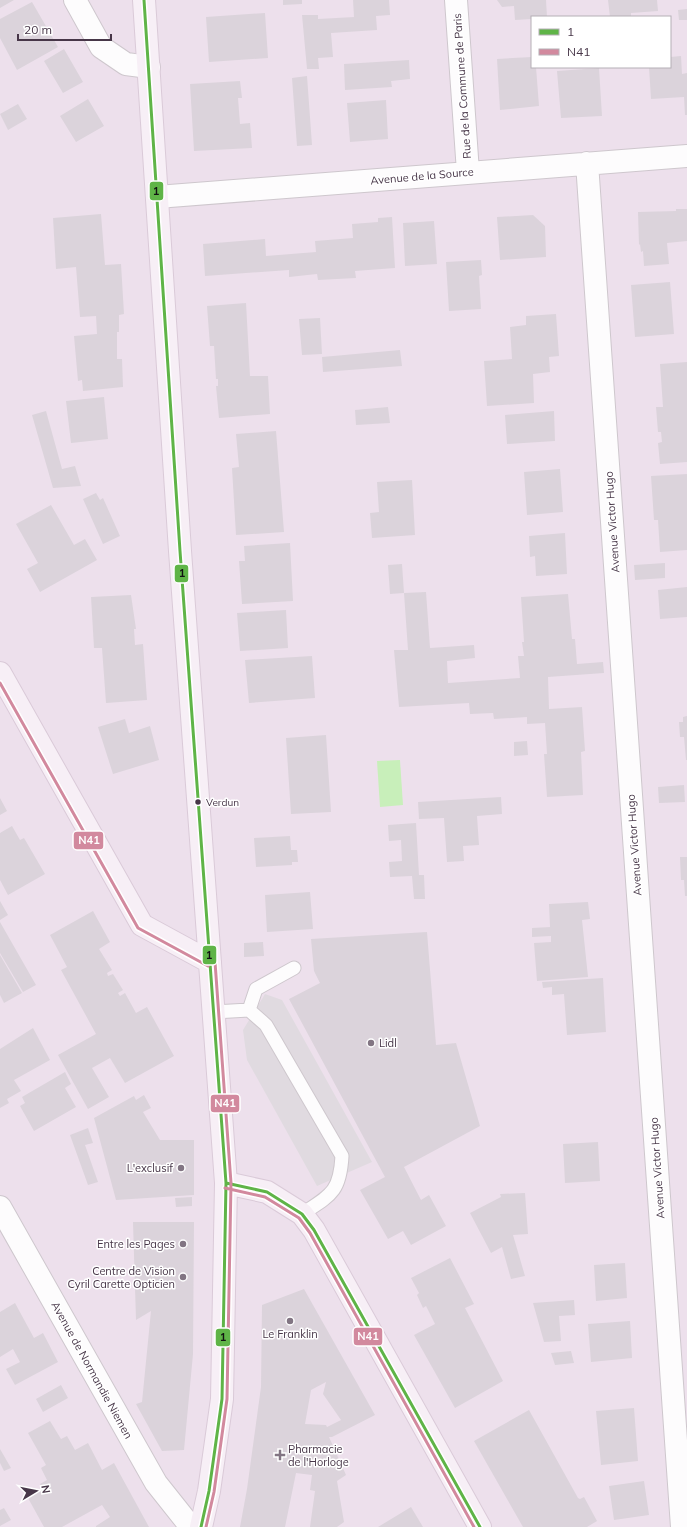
<svg xmlns="http://www.w3.org/2000/svg" width="687" height="1527" font-family="Mulish,sans-serif">
<style>
.residential{fill:#ede0ec;fill-rule:evenodd}
.parking{fill:#e0dae0}
.water{fill:#c8efba}
.building{fill:#dbd3db;fill-rule:evenodd}
.lines{fill:none;stroke-linecap:round;stroke-linejoin:round}
.lane-casing{stroke:#cec7cd;stroke-width:15}
.street-casing{stroke:#cec7cd;stroke-width:24}
.secondary-casing{stroke:#dacad8;stroke-width:24}
.lane{stroke:#fdfcfd;stroke-width:13}
.street{stroke:#fdfcfd;stroke-width:22}
.secondary{stroke:#f7eff6;stroke-width:22}
.bus-1-casing{stroke:#fff;stroke-width:6}
.bus-2-casing{stroke:#fff;stroke-width:6}
.bus-1{stroke:#5fb447;stroke-width:3}
.bus-2{stroke:#d2899e;stroke-width:3}
.bus-dot{fill:#473648;stroke:#fff;stroke-width:1.5}
.poi-dot{fill:#827583;stroke:#fff;stroke-width:1.5}
.labels{text-anchor:middle;dominant-baseline:central;stroke-width:3;stroke-linejoin:round;paint-order:stroke}
.bus-label{font-size:10px;fill:#473648;stroke:#fff;text-anchor:start}
.street-label{font-size:11px;fill:#473648;stroke:#fff}
.poi-label{font-size:11px;fill:#473648;stroke:#fff;text-anchor:end}
.line-badge{stroke:#fff;stroke-width:1.5}
.badge-label{font-size:11px;text-anchor:middle;font-weight:bold;fill:#fff}
.pale-badge-label{font-size:11px;text-anchor:middle;font-weight:bold;fill:#111}
</style>
<rect width="100%" height="100%" fill="#f1ebf1"/>
<path class="residential" d="M 0,0 L 687,0 L 687,1527 L 0,1527 ZM 532,17 L 670,17 L 670,67 L 532,67 Z"/>
<path class="parking" d="M 265,994 L 282,1000 L 372,1162 L 317,1186 L 247,1060 L 243,1030 Z"/>
<path class="water" d="M 400,760 L 403,805 L 380,807 L 377,761 Z"/>
<path class="building" d="M 0,0 L 14,0 L 0,8 Z
M 283,0 L 302,0 L 302,4 L 283,5 Z
M 353,0 L 389,0 L 390,15 L 376,16 L 377,30 L 331,33 L 333,57 L 318,58 L 319,69 L 307,69 L 302,15 L 318,15 L 318,19 L 354,17 Z
M 497,0 L 546,0 L 547,17 L 532,17 L 532,19 L 515,20 L 514,6 L 502,7 Z
M 608,0 L 657,0 L 658,11 L 631,13 L 631,17 L 610,17 Z
M 32,2 L 58,47 L 17,70 L 0,38 L 0,19 Z
M 687,9 L 687,20 L 679,20 L 678,10 Z
M 265,13 L 268,58 L 209,62 L 206,17 Z
M 64,49 L 83,82 L 63,93 L 44,61 Z
M 681,56 L 682,74 L 687,73 L 687,115 L 685,115 L 684,97 L 651,99 L 649,67 L 670,67 L 670,57 Z
M 532,57 L 532,67 L 536,67 L 539,106 L 500,110 L 497,59 Z
M 409,60 L 410,79 L 391,81 L 392,87 L 345,90 L 344,64 Z
M 599,68 L 602,116 L 561,118 L 557,71 Z
M 307,76 L 312,145 L 297,146 L 292,78 Z
M 240,81 L 242,98 L 238,98 L 240,124 L 250,123 L 252,148 L 194,151 L 190,84 Z
M 88,99 L 104,126 L 76,142 L 60,116 Z
M 386,100 L 388,139 L 350,142 L 347,103 Z
M 18,104 L 27,119 L 8,130 L 0,114 Z
M 676,209 L 687,209 L 687,241 L 667,243 L 669,264 L 644,266 L 643,251 L 641,252 L 640,244 L 639,245 L 638,212 L 676,211 Z
M 101,214 L 105,265 L 121,264 L 124,314 L 119,315 L 119,332 L 117,332 L 117,359 L 122,359 L 123,387 L 83,391 L 82,380 L 78,381 L 74,336 L 97,334 L 96,316 L 80,317 L 76,267 L 56,269 L 53,218 Z
M 533,215 L 545,226 L 546,257 L 500,260 L 497,217 Z
M 392,217 L 395,268 L 355,271 L 356,278 L 318,280 L 317,274 L 289,277 L 289,270 L 205,276 L 203,244 L 265,239 L 266,256 L 316,252 L 315,241 L 353,238 L 352,224 L 378,222 L 378,218 Z
M 434,221 L 437,264 L 405,266 L 403,223 Z
M 481,260 L 482,275 L 479,276 L 481,309 L 449,311 L 446,262 Z
M 670,282 L 674,334 L 635,337 L 631,285 Z
M 246,303 L 250,376 L 268,376 L 270,414 L 219,418 L 216,386 L 218,386 L 218,379 L 216,379 L 214,346 L 210,346 L 207,306 Z
M 556,314 L 559,356 L 549,357 L 550,372 L 533,374 L 534,403 L 487,406 L 484,361 L 512,359 L 510,327 L 526,325 L 526,316 Z
M 320,318 L 322,354 L 302,355 L 299,319 Z
M 400,350 L 402,366 L 323,372 L 322,357 Z
M 687,362 L 687,462 L 660,464 L 658,443 L 662,442 L 661,432 L 658,432 L 656,407 L 663,407 L 660,364 Z
M 104,397 L 108,439 L 71,443 L 66,401 Z
M 388,407 L 390,423 L 356,425 L 355,410 Z
M 46,411 L 62,469 L 75,466 L 81,486 L 53,488 L 32,415 Z
M 554,411 L 555,441 L 507,444 L 505,415 Z
M 276,431 L 284,532 L 236,535 L 232,468 L 239,467 L 236,434 Z
M 560,469 L 563,512 L 527,515 L 524,472 Z
M 687,474 L 687,550 L 660,552 L 658,520 L 654,520 L 651,476 Z
M 412,480 L 415,535 L 372,538 L 370,513 L 379,512 L 377,482 Z
M 96,493 L 100,500 L 103,498 L 120,536 L 103,544 L 83,499 Z
M 51,505 L 74,545 L 85,539 L 97,560 L 40,592 L 27,569 L 38,563 L 16,524 Z
M 565,533 L 567,574 L 536,576 L 535,556 L 530,557 L 529,536 Z
M 290,543 L 293,601 L 242,604 L 239,561 L 245,561 L 244,546 Z
M 665,563 L 665,578 L 635,580 L 634,565 Z
M 402,564 L 404,593 L 390,594 L 388,565 Z
M 687,587 L 687,617 L 660,619 L 658,590 Z
M 426,592 L 430,648 L 474,645 L 475,658 L 447,661 L 448,683 L 520,678 L 518,656 L 524,656 L 522,642 L 524,642 L 521,597 L 568,594 L 572,639 L 575,639 L 577,664 L 603,662 L 604,673 L 548,677 L 549,709 L 582,707 L 585,751 L 581,752 L 583,795 L 547,797 L 544,754 L 547,754 L 545,723 L 527,724 L 527,717 L 494,719 L 493,713 L 470,714 L 469,703 L 399,707 L 394,650 L 408,650 L 404,593 Z
M 131,595 L 136,629 L 134,629 L 135,645 L 143,644 L 147,700 L 106,703 L 102,648 L 94,648 L 91,597 Z
M 286,610 L 288,648 L 240,651 L 237,613 Z
M 312,656 L 315,698 L 249,703 L 245,660 Z
M 687,716 L 687,760 L 686,760 L 684,737 L 680,737 L 679,722 L 683,722 L 683,717 Z
M 125,719 L 129,733 L 150,726 L 159,760 L 113,774 L 98,727 Z
M 326,735 L 331,812 L 291,814 L 286,738 Z
M 527,741 L 528,755 L 514,756 L 514,742 Z
M 684,785 L 685,802 L 659,803 L 658,787 Z
M 501,797 L 502,814 L 477,816 L 479,845 L 463,846 L 464,861 L 447,862 L 444,818 L 419,819 L 418,802 Z
M 0,798 L 7,811 L 0,815 Z
M 416,823 L 419,875 L 424,875 L 425,899 L 414,899 L 412,876 L 390,877 L 389,862 L 402,861 L 401,840 L 389,841 L 388,825 Z
M 12,826 L 20,840 L 24,838 L 45,874 L 8,895 L 0,880 L 0,833 Z
M 290,836 L 291,850 L 297,850 L 298,862 L 292,862 L 292,865 L 256,867 L 254,838 Z
M 680,857 L 687,857 L 687,896 L 685,896 L 684,880 L 681,880 Z
M 310,892 L 313,929 L 267,932 L 265,895 Z
M 0,901 L 8,915 L 0,920 Z
M 588,902 L 590,919 L 582,920 L 588,977 L 537,981 L 534,943 L 551,942 L 551,936 L 532,937 L 532,928 L 550,927 L 549,904 Z
M 93,911 L 110,942 L 99,949 L 112,970 L 107,973 L 108,976 L 113,974 L 123,990 L 118,993 L 120,996 L 125,993 L 136,1013 L 147,1007 L 174,1056 L 125,1083 L 110,1058 L 92,1068 L 109,1097 L 88,1109 L 58,1055 L 96,1034 L 61,970 L 67,967 L 50,935 Z
M 0,922 L 36,985 L 23,992 L 0,953 Z
M 427,932 L 436,1045 L 456,1043 L 480,1126 L 404,1167 L 421,1200 L 429,1195 L 446,1226 L 411,1245 L 403,1231 L 388,1239 L 360,1190 L 385,1177 L 289,999 L 320,983 L 314,971 L 311,939 Z
M 263,942 L 264,956 L 244,957 L 244,943 Z
M 0,955 L 22,993 L 4,1003 L 0,995 Z
M 603,978 L 606,1032 L 567,1035 L 564,994 L 552,995 L 552,987 L 543,988 L 542,982 Z
M 33,1028 L 50,1060 L 14,1080 L 21,1091 L 7,1099 L 9,1103 L 0,1108 L 0,1049 Z
M 65,1072 L 71,1084 L 65,1088 L 76,1107 L 34,1131 L 20,1106 L 25,1103 L 22,1097 Z
M 144,1095 L 151,1108 L 143,1112 L 160,1140 L 194,1140 L 194,1195 L 116,1200 L 94,1118 L 134,1096 L 136,1100 Z
M 88,1128 L 93,1143 L 85,1145 L 98,1182 L 88,1185 L 70,1135 Z
M 598,1142 L 600,1181 L 565,1183 L 563,1144 Z
M 525,1193 L 528,1234 L 513,1235 L 525,1276 L 511,1279 L 502,1247 L 491,1253 L 470,1213 L 501,1197 L 500,1194 Z
M 192,1197 L 192,1206 L 176,1207 L 175,1198 Z
M 133,1222 L 194,1222 L 193,1354 L 184,1450 L 162,1451 L 136,1404 L 142,1402 L 151,1311 L 136,1320 Z
M 450,1258 L 474,1304 L 465,1308 L 503,1381 L 455,1408 L 414,1335 L 435,1324 L 426,1306 L 423,1308 L 417,1295 L 419,1293 L 411,1278 Z
M 625,1263 L 627,1298 L 596,1301 L 594,1265 Z
M 304,1289 L 375,1415 L 332,1437 L 329,1437 L 346,1475 L 337,1481 L 344,1522 L 337,1527 L 310,1527 L 315,1491 L 310,1490 L 312,1475 L 296,1473 L 285,1527 L 240,1527 L 247,1489 L 261,1387 L 262,1305 ZM 326,1382 L 323,1394 L 341,1420 L 327,1427 L 326,1425 L 305,1424 L 311,1390 Z
M 574,1300 L 575,1315 L 559,1316 L 561,1341 L 544,1342 L 533,1303 Z
M 15,1303 L 34,1338 L 43,1333 L 58,1362 L 15,1385 L 6,1369 L 20,1362 L 13,1349 L 0,1357 L 0,1312 Z
M 630,1321 L 632,1358 L 591,1362 L 588,1324 Z
M 571,1351 L 574,1363 L 555,1365 L 551,1353 Z
M 61,1385 L 68,1398 L 43,1412 L 36,1399 Z
M 634,1408 L 638,1461 L 601,1465 L 596,1411 Z
M 529,1410 L 578,1498 L 580,1499 L 584,1497 L 597,1521 L 587,1527 L 523,1527 L 474,1441 Z
M 50,1421 L 61,1439 L 67,1436 L 75,1450 L 88,1443 L 102,1470 L 114,1463 L 149,1527 L 96,1527 L 96,1526 L 110,1517 L 102,1505 L 62,1527 L 44,1527 L 28,1498 L 43,1489 L 40,1484 L 47,1480 L 41,1468 L 46,1465 L 28,1433 Z
M 0,1449 L 11,1468 L 4,1471 L 0,1463 Z
M 644,1481 L 649,1515 L 614,1520 L 609,1486 Z
M 411,1507 L 423,1527 L 378,1527 Z
M 4,1508 L 11,1520 L 0,1526 L 0,1510 Z"/>
<g class="lines">
<g class="lane-casing">
<path id="lane" d="M 249,1010 L 256,989 L 294,968
M 214,1012 L 249,1010 L 266,1025 L 342,1156 C 340,1192 331,1195 302,1214"/>
</g>
<g class="street-casing">
<path id="street" d="M 75,0 L 101,47 L 126,64 L 149,67
M 456,0 L 468,172
M 587,163 L 682,1527
M 157,197 L 687,156
M 0,1207 L 156,1483 L 191,1527"/>
</g>
<g class="secondary-casing">
<path id="secondary" d="M 144,0 L 180,551 L 226,1183 L 222,1399 L 209,1491 L 201,1527
M 0,673 L 142,925 L 210,962
M 226,1183 L 267,1192 L 302,1214 L 314,1230 L 480,1527"/>
</g>
<use href="#lane" class="lane"/>
<use href="#street" class="street"/>
<use href="#secondary" class="secondary"/>
<g class="bus-1-casing">
<path id="bus-1" d="M 144,0 L 180,551 L 226,1183 L 222,1399 L 209,1491 L 201,1527
M 226,1183 L 267,1192 L 302,1214 L 314,1230 L 480,1527"/>
</g>
<g class="bus-2-casing">
<path id="bus-2" d="M 0,683 L 138,928 L 208,966
M 225,1188 L 265,1197 L 299,1218 L 310,1233 L 474,1527
M 206,1527 L 214,1492 L 227,1399 L 231,1183 L 215,962"/>
</g>
<use href="#bus-1" class="bus-1"/>
<use href="#bus-2" class="bus-2"/>
</g>
<circle class="bus-dot" cx="198" cy="802" r="3.5"/>
<g class="poi-dot">
<circle cx="371" cy="1043" r="4"/>
<circle cx="181" cy="1168" r="4"/>
<circle cx="183" cy="1244" r="4"/>
<circle cx="183" cy="1277" r="4"/>
<circle cx="290" cy="1321" r="4"/>
<path d="M278 1449h4v4h4v4h-4v4h-4v-4h-4v-4h4z"/>
</g>
<g class="labels">
<g class="bus-label">
<text x="206" y="802">Verdun</text>
</g>
<g class="street-label">
<text transform="translate(462 86) rotate(-94)">Rue de la Commune de Paris</text>
<text transform="translate(422 176) rotate(-5)">Avenue de la Source</text>
<text transform="translate(612 522) rotate(-94)">Avenue Victor Hugo</text>
<text transform="translate(634 845) rotate(-94)">Avenue Victor Hugo</text>
<text transform="translate(657 1168) rotate(-94)">Avenue Victor Hugo</text>
<text transform="translate(92 1370) rotate(61)">Avenue de Normandie Niemen</text>
</g>
<g class="poi-label">
<text x="379" y="1043" text-anchor="start">Lidl</text>
<text x="173" y="1168">L'exclusif</text>
<text x="175" y="1244">Entre les Pages</text>
<text x="175" y="1271">Centre de Vision<tspan x="175" dy="13">Cyril Carette Opticien</tspan></text>
<text x="290" y="1334" text-anchor="middle">Le Franklin</text>
<text x="288" y="1449" text-anchor="start">Pharmacie<tspan x="288" dy="13">de l'Horloge</tspan></text>
</g>
</g>
<g class="line-badge">
<rect x="149" y="181" width="15" height="20" rx="4" fill="#5fb447"/>
<rect x="174" y="564" width="15" height="19" rx="4" fill="#5fb447"/>
<rect x="73" y="831" width="31" height="19" rx="4" fill="#d2899e"/>
<rect x="202" y="945" width="15" height="20" rx="4" fill="#5fb447"/>
<rect x="210" y="1094" width="30" height="19" rx="4" fill="#d2899e"/>
<rect x="353" y="1327" width="30" height="19" rx="4" fill="#d2899e"/>
<rect x="215" y="1328" width="16" height="19" rx="4" fill="#5fb447"/>
</g>
<g class="badge-label">
<text x="89" y="844">N41</text>
<text x="225" y="1107">N41</text>
<text x="368" y="1340">N41</text>
</g>
<g class="pale-badge-label">
<text x="156" y="195">1</text>
<text x="182" y="577">1</text>
<text x="209" y="959">1</text>
<text x="223" y="1341">1</text>
</g>
<rect x="531" y="16" width="140" height="52" fill="#ffffff" stroke="#b5afb6"/>
<rect x="539" y="29" width="20" height="6" fill="#5fb447" stroke="#b5afb6"/>
<text x="567" y="36" font-size="12" fill="#473648">1</text>
<rect x="539" y="49" width="20" height="6" fill="#d2899e" stroke="#b5afb6"/>
<text x="567" y="56" font-size="12" fill="#473648">N41</text>
<g transform="translate(36 1491) rotate(80)" stroke="#ffffff" stroke-width="3" paint-order="stroke">
<path d="M0-3L7 15L0 10L-7 15Z" fill="#473648"/>
<text y="-6" font-size="11" font-weight="bold" text-anchor="middle" fill="#473648">N</text>
</g>
<path d="M18 34v6h93v-6" fill="none" stroke="#473648" stroke-width="2"/>
<text x="24" y="34" font-size="12" fill="#473648" stroke="#ffffff" stroke-width="3" paint-order="stroke">20 m</text>
</svg>
